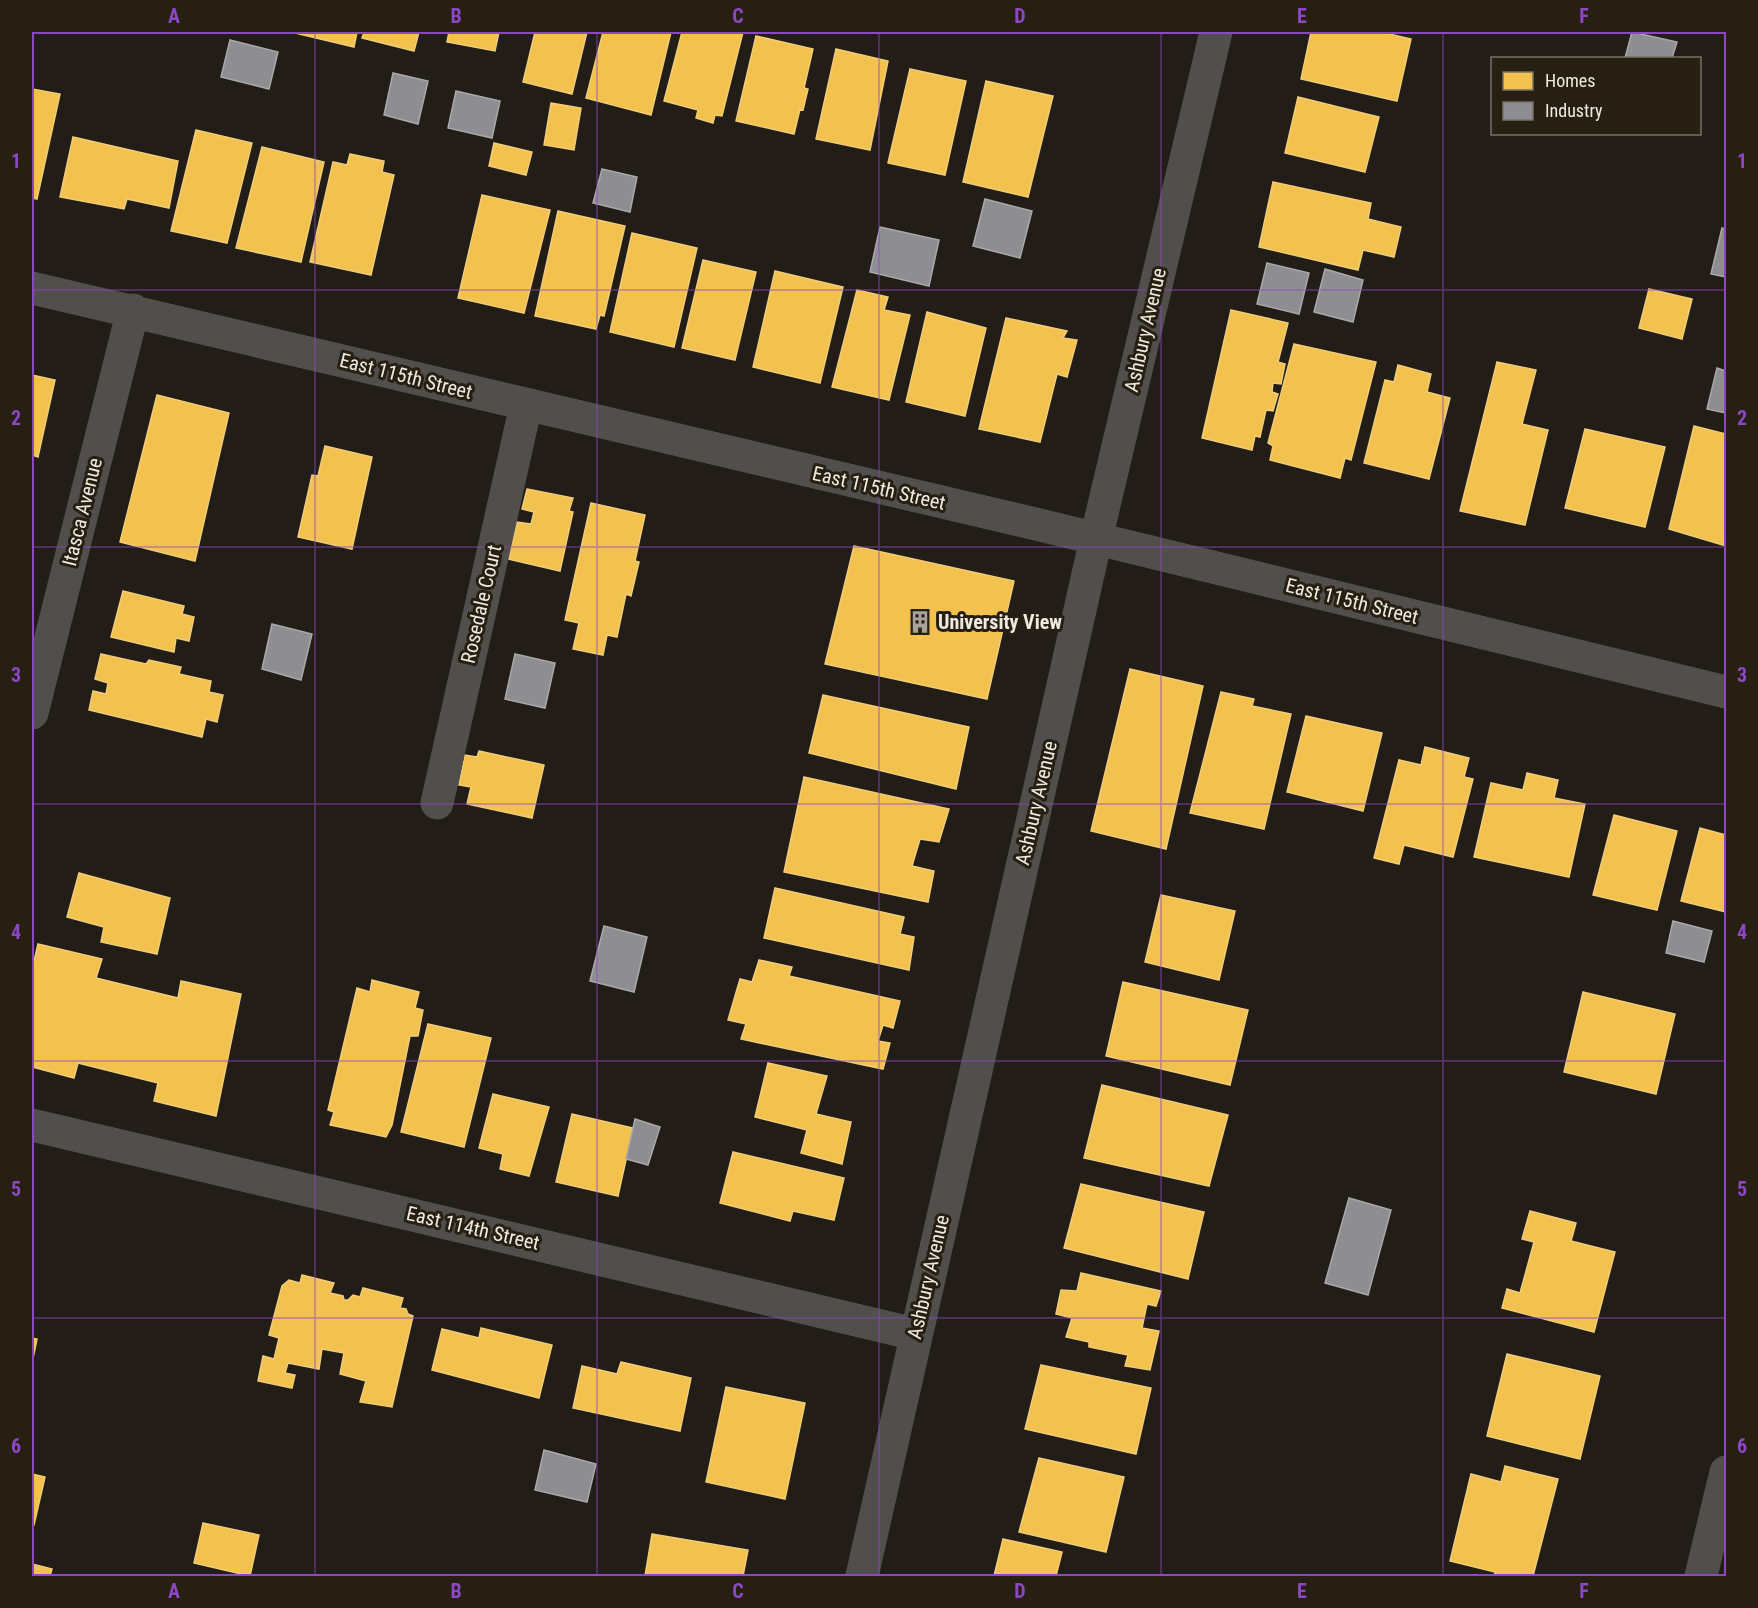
<svg xmlns="http://www.w3.org/2000/svg" width="1758" height="1608" font-family="'Roboto Condensed',sans-serif">
<style>
.homes{fill:#f2c14e;stroke:#f1cd7a;stroke-width:1.5}
.industry{fill:#8d8d92;stroke:#aaa9aa;stroke-width:1.5}
.lines{fill:none;stroke-linecap:round;stroke-linejoin:round}
.minor{stroke:#504f4b;stroke-width:33}
.grid{fill:none;stroke:#8c48c4;stroke-width:1.5;stroke-opacity:0.55}
.labels{text-anchor:middle;dominant-baseline:central;stroke-width:6;stroke-linejoin:round;paint-order:stroke}
.street-label{font-size:20px;fill:#efeae1;stroke:#271f12}
.poi-label{font-size:20px;font-weight:bold;fill:#efeae1;stroke:#271f12;text-anchor:start}
.neatline{fill:none;stroke:#8c48c4;stroke-width:2}
.grid-label{font-size:20px;text-anchor:middle;font-weight:bold;fill:#8c48c4}
</style>
<rect width="100%" height="100%" fill="#221e17"/>
<path class="homes" d="M 291,32 L 357,32 L 354,47 Z
M 364,32 L 419,32 L 414,51 L 362,38 Z
M 449,32 L 499,32 L 495,51 L 447,42 Z
M 535,32 L 587,32 L 572,94 L 523,82 Z
M 603,32 L 671,32 L 651,115 L 586,98 Z
M 682,32 L 743,32 L 722,116 L 715,115 L 713,123 L 696,118 L 698,110 L 664,101 Z
M 1311,32 L 1381,32 L 1411,39 L 1397,101 L 1301,79 Z
M 756,36 L 813,49 L 804,88 L 808,89 L 803,110 L 800,109 L 794,134 L 736,121 Z
M 836,49 L 888,61 L 870,150 L 816,139 Z
M 910,69 L 966,81 L 945,175 L 888,163 Z
M 986,81 L 1053,96 L 1028,197 L 963,182 Z
M 32,89 L 60,94 L 37,199 L 32,198 Z
M 1298,97 L 1379,117 L 1365,172 L 1285,153 Z
M 551,103 L 581,108 L 574,150 L 544,145 Z
M 196,130 L 252,143 L 227,243 L 171,231 Z
M 73,137 L 178,161 L 169,208 L 127,199 L 124,209 L 60,197 Z
M 494,143 L 532,152 L 526,175 L 489,166 Z
M 262,147 L 324,162 L 301,262 L 236,248 Z
M 350,154 L 384,161 L 382,172 L 394,175 L 371,275 L 310,262 L 333,162 L 347,165 Z
M 1273,182 L 1371,203 L 1368,219 L 1401,227 L 1394,257 L 1363,250 L 1358,270 L 1259,247 Z
M 482,195 L 550,210 L 524,313 L 458,298 Z
M 558,211 L 625,226 L 604,316 L 600,315 L 596,329 L 535,316 Z
M 632,233 L 697,248 L 674,347 L 610,332 Z
M 703,260 L 756,272 L 735,360 L 682,348 Z
M 775,271 L 843,287 L 820,383 L 753,367 Z
M 1649,289 L 1692,299 L 1682,339 L 1639,328 Z
M 857,290 L 888,297 L 884,310 L 910,315 L 889,400 L 832,387 Z
M 1231,310 L 1288,323 L 1278,362 L 1285,364 L 1281,384 L 1273,383 L 1272,392 L 1278,394 L 1273,411 L 1266,410 L 1260,437 L 1255,436 L 1252,450 L 1202,438 Z
M 927,312 L 986,328 L 965,416 L 906,402 Z
M 1006,318 L 1067,331 L 1063,338 L 1077,340 L 1067,377 L 1057,374 L 1040,442 L 979,429 Z
M 1294,344 L 1376,362 L 1351,460 L 1345,458 L 1340,478 L 1270,460 L 1273,446 L 1268,443 Z
M 1497,362 L 1536,370 L 1522,424 L 1548,430 L 1525,525 L 1460,511 Z
M 1398,365 L 1431,374 L 1427,392 L 1450,398 L 1429,479 L 1364,463 L 1385,380 L 1394,382 Z
M 32,375 L 55,380 L 38,457 L 32,455 Z
M 157,395 L 229,413 L 195,561 L 120,542 Z
M 1694,426 L 1726,434 L 1726,546 L 1669,529 Z
M 1585,429 L 1665,447 L 1645,527 L 1565,508 Z
M 325,446 L 372,457 L 352,549 L 298,537 L 312,475 L 318,476 Z
M 527,489 L 573,498 L 569,511 L 573,512 L 560,571 L 508,559 L 517,522 L 531,524 L 534,512 L 522,509 Z
M 591,503 L 645,515 L 635,561 L 639,562 L 631,596 L 626,594 L 617,637 L 607,635 L 603,655 L 573,649 L 579,623 L 565,620 Z
M 854,546 L 1014,581 L 987,699 L 825,664 Z
M 123,591 L 184,606 L 182,614 L 194,617 L 189,641 L 176,638 L 174,652 L 111,637 Z
M 101,654 L 146,664 L 149,660 L 181,667 L 179,674 L 211,681 L 209,692 L 223,695 L 217,722 L 206,719 L 202,737 L 89,710 L 93,691 L 106,694 L 108,683 L 95,679 Z
M 1130,669 L 1203,686 L 1166,849 L 1091,831 Z
M 1221,692 L 1254,699 L 1252,706 L 1291,714 L 1264,829 L 1190,813 Z
M 823,695 L 969,727 L 956,789 L 809,753 Z
M 1306,716 L 1382,733 L 1363,811 L 1287,792 Z
M 1425,747 L 1469,758 L 1464,777 L 1473,779 L 1453,857 L 1404,845 L 1399,864 L 1374,858 L 1399,760 L 1421,765 Z
M 479,751 L 544,765 L 532,818 L 467,804 L 471,787 L 459,785 L 465,755 L 477,757 Z
M 1527,773 L 1558,780 L 1554,798 L 1585,804 L 1569,877 L 1474,857 L 1491,783 L 1523,790 Z
M 804,777 L 949,809 L 939,842 L 920,839 L 912,866 L 934,871 L 928,902 L 784,872 Z
M 1614,815 L 1677,831 L 1657,910 L 1593,895 Z
M 1700,828 L 1726,835 L 1726,912 L 1681,901 Z
M 79,873 L 170,898 L 157,954 L 101,942 L 104,927 L 67,917 Z
M 775,888 L 904,917 L 900,934 L 914,937 L 909,970 L 764,938 Z
M 1161,895 L 1235,911 L 1219,980 L 1145,962 Z
M 38,944 L 102,959 L 96,978 L 178,998 L 181,981 L 241,994 L 216,1116 L 154,1101 L 158,1083 L 78,1063 L 74,1078 L 32,1067 L 32,970 Z
M 759,960 L 792,967 L 789,976 L 900,1001 L 893,1028 L 883,1025 L 878,1041 L 890,1043 L 883,1069 L 741,1039 L 746,1024 L 728,1020 L 740,979 L 752,982 Z
M 372,980 L 419,992 L 415,1008 L 423,1010 L 418,1036 L 410,1036 L 392,1125 L 386,1137 L 330,1125 L 334,1112 L 328,1110 L 357,988 L 370,992 Z
M 1123,982 L 1248,1010 L 1230,1085 L 1106,1056 Z
M 1583,992 L 1675,1014 L 1656,1094 L 1564,1072 Z
M 428,1024 L 491,1038 L 464,1147 L 401,1132 Z
M 768,1063 L 827,1076 L 816,1114 L 851,1122 L 842,1164 L 801,1153 L 807,1130 L 755,1117 Z
M 1102,1085 L 1228,1115 L 1209,1186 L 1084,1158 Z
M 493,1094 L 549,1107 L 529,1176 L 500,1169 L 503,1154 L 479,1148 Z
M 572,1114 L 633,1128 L 618,1196 L 556,1182 Z
M 733,1152 L 844,1178 L 834,1220 L 793,1211 L 790,1221 L 720,1203 Z
M 1081,1184 L 1204,1212 L 1188,1279 L 1064,1248 Z
M 1530,1211 L 1576,1223 L 1571,1241 L 1615,1252 L 1594,1332 L 1502,1308 L 1507,1289 L 1520,1293 L 1534,1242 L 1522,1239 Z
M 1081,1273 L 1161,1291 L 1156,1306 L 1147,1304 L 1142,1328 L 1159,1331 L 1150,1370 L 1125,1366 L 1128,1355 L 1089,1347 L 1089,1342 L 1066,1337 L 1072,1318 L 1056,1314 L 1061,1290 L 1077,1291 Z
M 302,1275 L 334,1283 L 330,1293 L 343,1296 L 344,1300 L 348,1300 L 353,1295 L 360,1297 L 363,1288 L 403,1298 L 400,1308 L 406,1309 L 408,1314 L 413,1316 L 392,1407 L 360,1402 L 366,1381 L 340,1374 L 344,1353 L 322,1349 L 319,1369 L 288,1363 L 285,1373 L 295,1375 L 292,1388 L 258,1381 L 263,1356 L 274,1359 L 279,1338 L 269,1335 L 282,1286 L 289,1280 L 300,1283 Z
M 481,1328 L 552,1345 L 539,1398 L 432,1370 L 442,1329 L 479,1338 Z
M 32,1338 L 37,1339 L 32,1363 Z
M 1507,1354 L 1600,1376 L 1580,1459 L 1487,1436 Z
M 621,1362 L 691,1378 L 680,1431 L 573,1408 L 582,1366 L 617,1374 Z
M 1041,1365 L 1151,1388 L 1136,1454 L 1025,1429 Z
M 726,1387 L 805,1403 L 785,1499 L 706,1482 Z
M 1039,1458 L 1124,1477 L 1106,1552 L 1019,1532 Z
M 1505,1466 L 1558,1479 L 1533,1576 L 1494,1576 L 1495,1572 L 1450,1561 L 1471,1474 L 1501,1482 Z
M 32,1474 L 45,1477 L 34,1525 L 32,1525 Z
M 203,1523 L 259,1535 L 250,1576 L 194,1563 Z
M 652,1534 L 748,1550 L 743,1576 L 645,1576 Z
M 1003,1539 L 1062,1552 L 1056,1576 L 994,1576 Z
M 32,1564 L 52,1569 L 50,1576 L 32,1576 Z"/>
<path class="industry" d="M 1632,32 L 1677,42 L 1672,58 L 1625,58 Z
M 230,40 L 278,52 L 269,89 L 221,77 Z
M 393,73 L 428,81 L 418,124 L 384,115 Z
M 456,91 L 500,101 L 492,138 L 448,128 Z
M 602,169 L 637,177 L 630,212 L 593,203 Z
M 985,199 L 1032,211 L 1020,258 L 973,246 Z
M 880,227 L 939,240 L 929,286 L 870,272 Z
M 1722,228 L 1726,229 L 1726,277 L 1711,274 Z
M 1267,263 L 1309,273 L 1299,314 L 1257,304 Z
M 1325,269 L 1363,280 L 1353,322 L 1314,312 Z
M 1717,368 L 1726,371 L 1726,413 L 1707,409 Z
M 272,624 L 312,634 L 301,680 L 262,669 Z
M 515,654 L 555,663 L 545,708 L 505,699 Z
M 1673,921 L 1712,931 L 1704,962 L 1666,953 Z
M 604,926 L 647,937 L 634,992 L 590,981 Z
M 635,1119 L 660,1127 L 648,1165 L 626,1159 Z
M 1349,1198 L 1391,1210 L 1368,1295 L 1325,1283 Z
M 544,1450 L 596,1464 L 587,1502 L 535,1490 Z"/>
<g class="lines">
<path class="minor" d="M 32,288 L 1040,525 L 1726,692
M 32,713 L 133,310
M 437,803 L 526,405
M 32,1125 L 915,1334
M 862,1576 L 1096,539 L 1216,32
M 1701,1576 L 1726,1472"/>
</g>
<path class="grid" d="M 315,32 L 315,1576M 597,32 L 597,1576M 879,32 L 879,1576M 1161,32 L 1161,1576M 1443,32 L 1443,1576M 32,290 L 1726,290M 32,547 L 1726,547M 32,804 L 1726,804M 32,1061 L 1726,1061M 32,1318 L 1726,1318"/>
<defs>
<g id="building-bare" transform="scale(1.8)"><path d="M-4-6H4V6H1V3H-1V6H-4ZM-2.5-4.3h1.7v1.8h-1.7ZM.8-4.3h1.7v1.8H.8ZM-2.5-1h1.7V.8h-1.7ZM.8-1h1.7V.8H.8Z" fill="#a7a39a" stroke="#271f12" stroke-width="2.5" paint-order="stroke"/></g>
</defs>
<g fill-rule="evenodd">
<use href="#building-bare" x="920" y="622"/>
</g>
<g class="labels">
<g class="street-label">
<text transform="translate(1145 330) rotate(-77)">Ashbury Avenue</text>
<text transform="translate(406 376) rotate(14)">East 115th Street</text>
<text transform="translate(879 488) rotate(13)">East 115th Street</text>
<text transform="translate(82 512) rotate(-76)">Itasca Avenue</text>
<text transform="translate(1352 601) rotate(14)">East 115th Street</text>
<text transform="translate(481 604) rotate(-77)">Rosedale Court</text>
<text transform="translate(1036 803) rotate(-77)">Ashbury Avenue</text>
<text transform="translate(473 1228) rotate(13)">East 114th Street</text>
<text transform="translate(928 1277) rotate(-77)">Ashbury Avenue</text>
</g>
<g class="poi-label">
<text x="938" y="622">University View</text>
</g>
</g>
<rect width="1758" height="1608" fill="none" stroke="#271f12" stroke-width="66"/>
<rect x="1491" y="57" width="210" height="78" fill="#271f12" stroke="#777065" stroke-width="1.5"/>
<rect x="1503" y="72" width="30" height="18" fill="#f2c14e" stroke="#777065" stroke-width="1.5"/>
<text x="1545" y="87" font-size="18" fill="#efeae1">Homes</text>
<rect x="1503" y="102" width="30" height="18" fill="#8d8d92" stroke="#777065" stroke-width="1.5"/>
<text x="1545" y="117" font-size="18" fill="#efeae1">Industry</text>
<rect x="33" y="33" width="1692" height="1542" class="neatline"/>
<g class="grid-label">
<text x="174" y="23">A</text>
<text x="456" y="23">B</text>
<text x="738" y="23">C</text>
<text x="1020" y="23">D</text>
<text x="1302" y="23">E</text>
<text x="1584" y="23">F</text>
<text x="16" y="168">1</text>
<text x="1742" y="168">1</text>
<text x="16" y="425">2</text>
<text x="1742" y="425">2</text>
<text x="16" y="682">3</text>
<text x="1742" y="682">3</text>
<text x="16" y="939">4</text>
<text x="1742" y="939">4</text>
<text x="16" y="1196">5</text>
<text x="1742" y="1196">5</text>
<text x="16" y="1453">6</text>
<text x="1742" y="1453">6</text>
<text x="174" y="1598">A</text>
<text x="456" y="1598">B</text>
<text x="738" y="1598">C</text>
<text x="1020" y="1598">D</text>
<text x="1302" y="1598">E</text>
<text x="1584" y="1598">F</text>
</g>
</svg>
